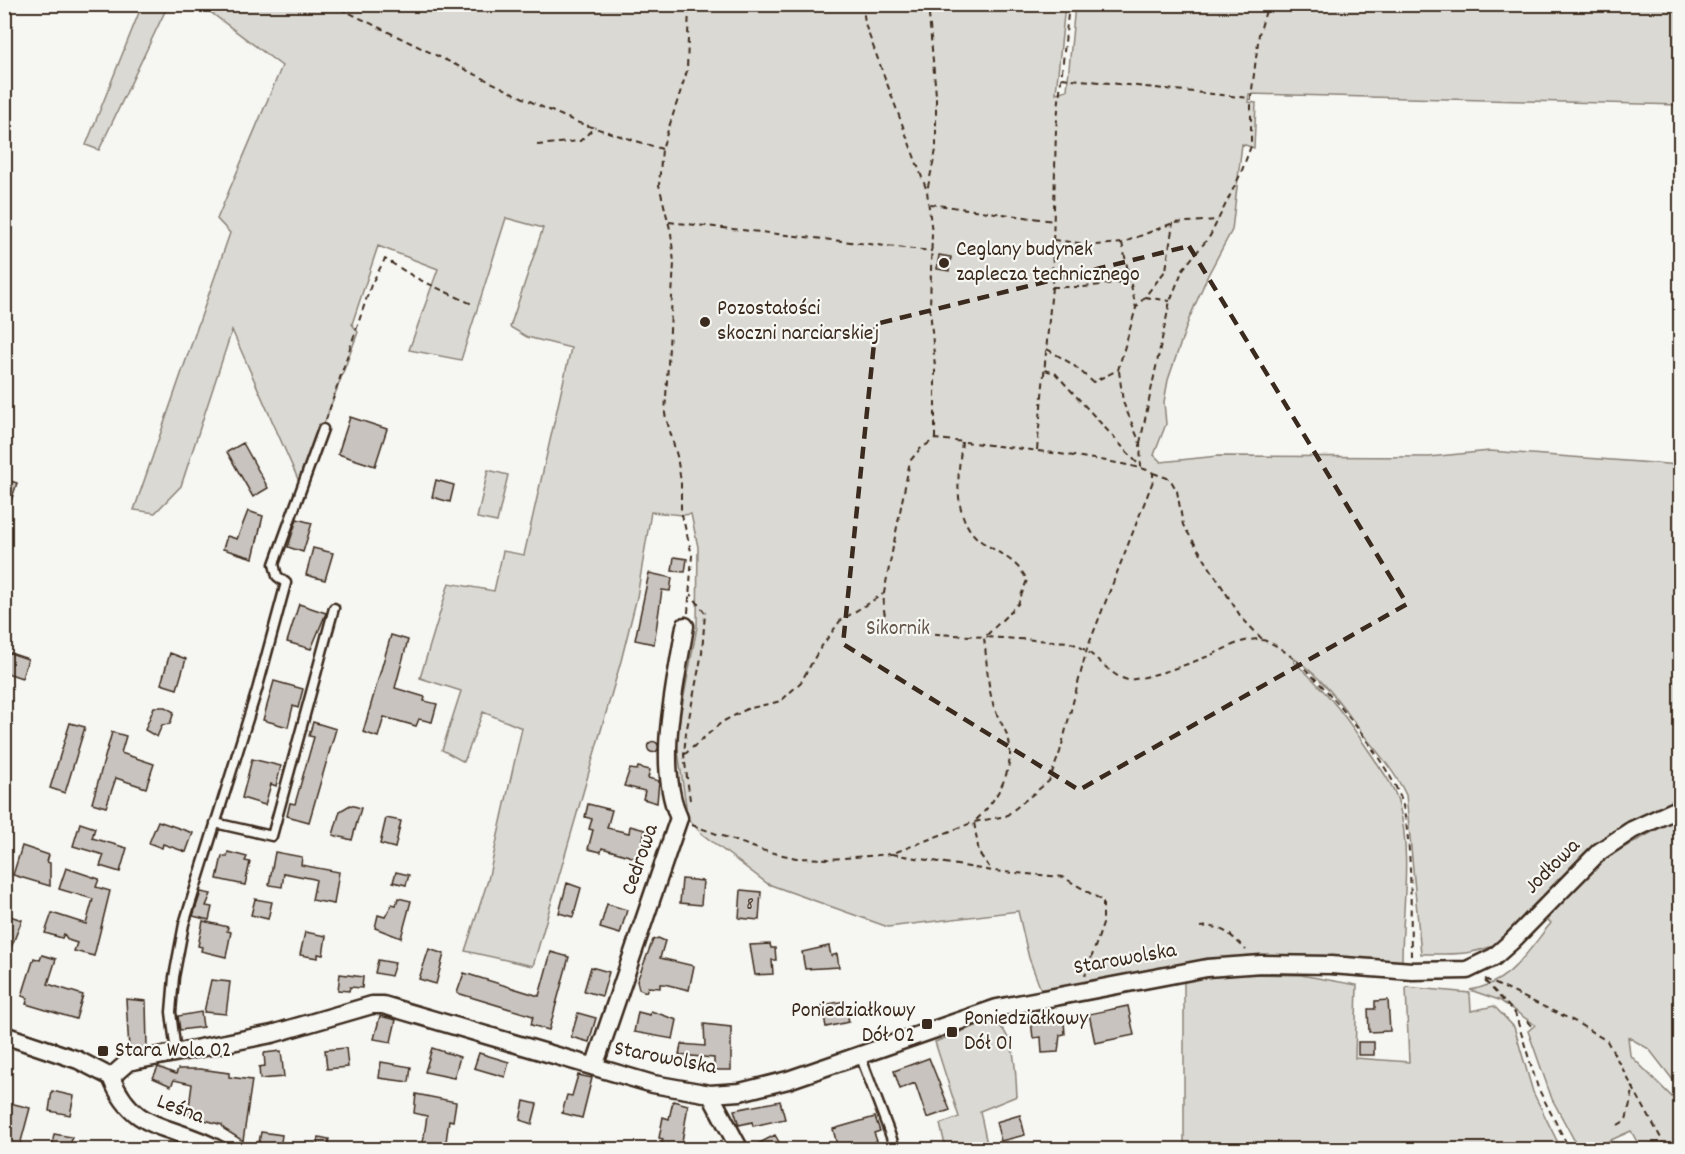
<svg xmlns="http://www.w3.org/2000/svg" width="1685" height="1154" font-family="Dekko,sans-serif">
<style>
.green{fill:#dad9d3;stroke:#8a8278;stroke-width:1.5}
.building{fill:#c8c3be;stroke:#3b2a1e;stroke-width:1.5}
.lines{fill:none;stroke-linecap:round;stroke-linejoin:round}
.lane-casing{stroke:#3b2a1e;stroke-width:13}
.street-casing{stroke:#3b2a1e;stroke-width:21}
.path{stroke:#3b2a1e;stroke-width:2;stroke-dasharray:6 4.5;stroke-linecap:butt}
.lane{stroke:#f6f6f2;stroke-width:8}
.street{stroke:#f6f6f2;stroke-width:16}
.marked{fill:none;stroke:#3b2a1e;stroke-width:4.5;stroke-dasharray:12 8;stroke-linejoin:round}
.poi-dot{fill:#3b2a1e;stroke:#f6f6f2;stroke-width:2}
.labels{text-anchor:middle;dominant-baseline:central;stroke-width:4.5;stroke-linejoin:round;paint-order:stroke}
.number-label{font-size:20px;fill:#5e5046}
.poi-label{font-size:22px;fill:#3b2a1e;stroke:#f6f6f2;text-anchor:start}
.park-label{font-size:22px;fill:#63564b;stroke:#f6f6f2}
.street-label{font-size:22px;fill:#3b2a1e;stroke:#f6f6f2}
</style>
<rect width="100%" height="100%" fill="#f6f6f2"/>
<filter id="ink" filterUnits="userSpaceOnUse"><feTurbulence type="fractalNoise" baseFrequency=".0167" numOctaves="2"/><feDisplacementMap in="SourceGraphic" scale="12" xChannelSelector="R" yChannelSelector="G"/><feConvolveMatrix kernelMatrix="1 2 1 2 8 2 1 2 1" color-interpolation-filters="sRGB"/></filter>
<g filter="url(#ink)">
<path class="green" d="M 142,5 L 168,5 L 99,150 L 86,145 Z
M 201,5 L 1065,5 L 1056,93 L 1067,90 L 1075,5 L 1680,5 L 1680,105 L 1249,94 L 1248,102 L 1256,103 L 1254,148 L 1242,144 L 1232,230 L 1208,275 L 1189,319 L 1168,380 L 1164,402 L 1166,424 L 1154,455 L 1161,462 L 1218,456 L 1429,457 L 1490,451 L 1680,465 L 1680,799 C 1653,811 1622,824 1598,841 C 1561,869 1535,920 1498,943 C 1476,956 1445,954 1421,954 L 1406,795 C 1396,774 1381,756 1366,738 C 1344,709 1326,680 1295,659 L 1294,662 C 1328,691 1348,720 1373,757 C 1383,772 1395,787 1399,805 C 1412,855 1402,910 1402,961 L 1273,955 L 1041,990 L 1029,958 L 1018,911 L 888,927 L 768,884 L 702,834 L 688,819 L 676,738 L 697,627 L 698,547 L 691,514 L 683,515 L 651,512 L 637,597 L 621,661 L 533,966 L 465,951 L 488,880 L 522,728 L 483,712 L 464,762 L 442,750 L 461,691 L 420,678 L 449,583 L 494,591 L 503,551 L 524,555 L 571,348 L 527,337 L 510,327 L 543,228 L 506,218 L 461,360 L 409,350 L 438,269 L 378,246 L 352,324 L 358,332 L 301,486 L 232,330 L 181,486 L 155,513 L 134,510 L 230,233 L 217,219 L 282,66 Z
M 488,470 L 508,475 L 497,522 L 477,518 Z
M 1680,817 L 1680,1089 L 1649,1049 L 1628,1037 L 1630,1055 L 1672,1097 L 1680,1112 L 1680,1149 L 1641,1149 L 1631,1131 L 1591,1149 L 1579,1149 L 1552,1099 L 1528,1031 L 1535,1025 L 1499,1000 L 1470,990 C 1511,983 1526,953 1551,923 L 1547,919 L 1582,878 L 1610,855 Z
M 1244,974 L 1301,975 L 1357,985 L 1355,1058 L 1409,1062 L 1406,987 L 1470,993 L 1471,1011 L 1494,1006 L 1514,1027 L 1533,1092 L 1561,1149 L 1184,1149 L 1184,980 Z
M 993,1019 C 1017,1038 1015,1067 1017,1096 L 980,1111 L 988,1149 L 946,1149 L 940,1124 L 959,1117 L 935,1042 Z"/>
<path class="building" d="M 939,255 L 951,257 L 949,271 L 937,269 Z
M 350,417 L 387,429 L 375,466 L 338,454 Z
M 243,443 L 268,488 L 253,497 L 227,452 Z
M 4,479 L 17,483 L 7,513 L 4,513 Z
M 436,480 L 454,485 L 450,502 L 432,497 Z
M 248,511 L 263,516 L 253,558 L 223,549 L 227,536 L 237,539 Z
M 297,519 L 312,523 L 303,552 L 288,547 Z
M 313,548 L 333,553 L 325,580 L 306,575 Z
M 674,557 L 687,559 L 685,572 L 672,571 Z
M 649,573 L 672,578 L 670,591 L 662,590 L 654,644 L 635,640 Z
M 299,604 L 326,613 L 311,649 L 287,642 Z
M 391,635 L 408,640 L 395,688 L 425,697 L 424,701 L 437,704 L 432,722 L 419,719 L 416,726 L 384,717 L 378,737 L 363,732 Z
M 4,651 L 28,659 L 22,678 L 4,672 Z
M 170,653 L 186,659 L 177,689 L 161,684 Z
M 274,681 L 303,689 L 298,708 L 293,706 L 288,727 L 263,720 Z
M 154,707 L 165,707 L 174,712 L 170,724 L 162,725 L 157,737 L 145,730 Z
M 313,722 L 336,729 L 309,822 L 287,816 L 290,803 L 295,804 L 314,737 L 309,736 Z
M 70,723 L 85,727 L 65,793 L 50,788 Z
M 112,732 L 126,736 L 121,753 L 154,764 L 146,788 L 116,778 L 106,807 L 92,803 Z
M647.5 747a5.5 5.5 0 1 1 11 0a5.5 5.5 0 1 1-11 0Z
M 252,759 L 281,766 L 276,786 L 271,784 L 265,805 L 242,798 Z
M 638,767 L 650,770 L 648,778 L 659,781 L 657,803 L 643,799 L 645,791 L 624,786 L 630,769 L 637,770 Z
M 588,804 L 612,810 L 607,828 L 629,833 L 630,826 L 645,830 L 639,859 L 602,848 L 601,852 L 588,849 L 593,830 L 589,829 L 592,819 L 585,817 Z
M 350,805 L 361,808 L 352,840 L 333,835 L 340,811 Z
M 386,818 L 401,821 L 395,848 L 380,844 Z
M 158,821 L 193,833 L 186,852 L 163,844 L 162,848 L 149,843 Z
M 80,823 L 95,828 L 92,838 L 127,848 L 120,872 L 100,866 L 104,855 L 73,846 Z
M 22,846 L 49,855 L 47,862 L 50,863 L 50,886 L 13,875 Z
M 228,852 L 247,857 L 245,861 L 250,862 L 245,885 L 217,879 L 222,856 L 227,857 Z
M 275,852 L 302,857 L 301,865 L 339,872 L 334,904 L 312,900 L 316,880 L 314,879 L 284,873 L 282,887 L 269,885 Z
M 66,868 L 99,879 L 96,887 L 110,891 L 94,956 L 74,951 L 77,943 L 68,940 L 64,934 L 62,938 L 45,933 L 52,913 L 86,924 L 93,899 L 59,889 Z
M 396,872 L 409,875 L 406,885 L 393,882 Z
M 682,879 L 703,881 L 701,905 L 680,903 Z
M 567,883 L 581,888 L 573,917 L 559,913 Z
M 741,890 L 761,892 L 759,920 L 739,918 Z
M 201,892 L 211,894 L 206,906 L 212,907 L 209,920 L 193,916 Z
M 398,898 L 411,901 L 401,938 L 375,928 L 378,915 L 385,917 L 392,904 L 396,905 Z
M 255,899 L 272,902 L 268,919 L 251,915 Z
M 607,904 L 627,910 L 620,934 L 600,928 Z
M 4,914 L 22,920 L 5,963 L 4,963 Z
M 203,921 L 228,927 L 227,931 L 231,932 L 226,957 L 201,951 L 202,947 L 198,946 Z
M 305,932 L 326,936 L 323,955 L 318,954 L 318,958 L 300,955 Z
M 658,938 L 665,941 L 660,958 L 694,966 L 689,990 L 664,984 L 660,984 L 660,988 L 648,987 L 646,992 L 639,989 L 637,981 L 653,940 Z
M 770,944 L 771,948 L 775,948 L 776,960 L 772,960 L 773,974 L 755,975 L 750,945 Z
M 829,946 L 831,956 L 837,954 L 839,967 L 805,969 L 802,952 Z
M 429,949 L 444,954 L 436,984 L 419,979 Z
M 551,952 L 569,957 L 549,1030 L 531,1025 L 533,1016 L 457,993 L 464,973 L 539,996 Z
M 42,955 L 56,959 L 48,984 L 83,995 L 76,1019 L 26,1004 L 28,998 L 22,996 L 26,983 L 34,958 L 40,960 Z
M 378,960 L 395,963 L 391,976 L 375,973 Z
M 591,967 L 609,972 L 602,996 L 584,991 Z
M 340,974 L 363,977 L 362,988 L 350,987 L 349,991 L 338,990 Z
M 211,980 L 230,982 L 226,1014 L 204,1012 Z
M 126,999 L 146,1001 L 147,1048 L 129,1049 Z
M 1388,1000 L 1390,1031 L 1369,1032 L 1368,1009 L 1375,1009 L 1375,1001 Z
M 845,1001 L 849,1022 L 826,1027 L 822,1005 Z
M 1128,1006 L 1134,1035 L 1095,1043 L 1089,1014 Z
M 651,1011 L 677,1020 L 673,1039 L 634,1032 L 638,1012 L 650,1015 Z
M 201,1012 L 203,1027 L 180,1030 L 178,1016 Z
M 578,1013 L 596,1018 L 589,1042 L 571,1037 Z
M 380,1016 L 396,1020 L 391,1042 L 374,1039 Z
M 1058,1017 L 1059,1022 L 1064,1022 L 1065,1034 L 1060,1035 L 1058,1052 L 1042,1053 L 1041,1037 L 1033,1038 L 1031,1020 Z
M 704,1024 L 731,1027 L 731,1070 L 714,1070 L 714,1058 L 679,1055 L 681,1044 L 705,1046 Z
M 1358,1042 L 1374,1042 L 1374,1055 L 1358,1055 Z
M 346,1048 L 348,1067 L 327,1069 L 325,1050 Z
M 432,1048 L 460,1057 L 454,1078 L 425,1072 Z
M 281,1051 L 284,1077 L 260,1079 L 259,1067 L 265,1066 L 264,1053 Z
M 479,1053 L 509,1062 L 505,1077 L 474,1068 Z
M 929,1058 L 950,1110 L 927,1118 L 915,1083 L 900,1089 L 894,1071 Z
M 381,1062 L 411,1067 L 409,1082 L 379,1078 Z
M 158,1067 L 176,1074 L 178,1069 L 200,1069 L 229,1073 L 229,1077 L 252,1080 L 243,1141 L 224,1129 L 222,1125 L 188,1115 L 192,1084 L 174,1080 L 171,1086 L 153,1078 Z
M 578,1075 L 592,1078 L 582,1118 L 562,1113 L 567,1095 L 572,1096 Z
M 52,1091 L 74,1096 L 70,1115 L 49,1111 Z
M 416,1094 L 456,1102 L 453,1121 L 449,1120 L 445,1149 L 422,1149 L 427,1116 L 414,1113 Z
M 524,1101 L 537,1104 L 532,1124 L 520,1120 Z
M 673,1101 L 688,1105 L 681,1148 L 677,1147 L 677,1149 L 661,1146 L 663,1139 L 659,1138 L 663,1117 L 669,1119 Z
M 780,1101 L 785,1119 L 753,1126 L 752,1122 L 739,1125 L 734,1110 Z
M 10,1103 L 30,1108 L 19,1149 L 4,1149 L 4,1122 Z
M 1020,1115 L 1025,1135 L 1001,1141 L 996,1122 Z
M 875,1117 L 880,1131 L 874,1133 L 877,1141 L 858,1149 L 838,1149 L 833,1129 Z
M 261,1132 L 282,1135 L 280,1149 L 258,1147 Z
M 54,1134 L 72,1137 L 70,1149 L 52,1147 Z
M 775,1135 L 783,1149 L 750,1149 L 750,1148 Z
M 319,1137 L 329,1139 L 327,1149 L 316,1149 Z"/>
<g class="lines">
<g class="lane-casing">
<path id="lane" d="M 215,823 L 272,836 L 334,608
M 176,1053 L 171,1012 L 174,977 L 184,924 L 257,690 L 286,583 L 277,576 L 274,564 L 323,429
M 860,1055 L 896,1150"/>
</g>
<g class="street-casing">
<path id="street" d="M 4,1035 L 78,1060 L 111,1077
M 594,1067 L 679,818 C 655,763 676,684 685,626
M 111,1077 L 128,1062 L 272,1034 L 372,1005 L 383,1005 L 653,1084 L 710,1094 L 740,1092 L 788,1080 L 997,1008 L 1207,968 L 1261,964 L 1331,965 L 1412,971 L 1467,970 L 1494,957 L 1512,941 L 1599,852 L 1632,830 L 1680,808
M 111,1077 C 134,1135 172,1123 219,1150
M 710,1094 L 740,1150"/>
</g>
<path class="path" d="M 331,4 L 542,107 L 579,123 L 662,149
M 862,4 L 866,27 L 927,191
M 928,4 L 936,95 L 936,150 L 927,191 L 932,233 L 930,308 L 935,367 L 935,439
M 1062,78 L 1250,98
M 537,145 L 580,141 L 595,127
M 930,204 L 1054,221
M 669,222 L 932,251
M 1054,240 L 1096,245 L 1122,243 L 1173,223 L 1218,220
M 1122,243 L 1136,308
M 1052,287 L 1084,287 L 1129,281
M 1145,297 L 1170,301
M 1047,349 L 1072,364 L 1093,382 L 1118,370 L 1136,308 L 1166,270 L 1173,223
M 1045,370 L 1055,373 L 1139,465
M 1119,371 L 1123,402 L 1140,443 L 1141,467
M 326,420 L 371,285 L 385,259 L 416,278 L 472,304
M 962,442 C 958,474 951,520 982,542 C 1000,554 1017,560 1027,580 L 1018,604 L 984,638 C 987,660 987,686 994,707 C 998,719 1006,729 1009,741 C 1015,771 995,803 974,822 L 979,853 L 992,871
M 1140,443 L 1170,301 L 1183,269 L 1210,236 L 1241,173 L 1251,146 L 1251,98 L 1259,34 L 1268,4
M 1037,450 L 1052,287 L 1056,129 L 1069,4
M 1153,473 L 1170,479 L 1177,491 L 1183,525 L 1241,617 L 1263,640
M 688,613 L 692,555 L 681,511 L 681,482 L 677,456 L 665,414 L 674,263 L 671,233 L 659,185 L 662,149 L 687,71 L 689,4
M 684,755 L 722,722 L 747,709 L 781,701 L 801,682 L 819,650 L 840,621 L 883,594
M 690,800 L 684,755 L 686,733 L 702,653 L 705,613 L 691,594
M 692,825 L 761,850 L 796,858 L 832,859 L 891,854 L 974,822 L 1006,816 L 1049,781 L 1060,752 L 1087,649 L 1153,481 L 1153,473 C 1144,462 961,441 935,439 L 920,449 L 910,461 L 884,593 C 883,613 883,626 904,632 L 1068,642 C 1096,650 1106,675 1128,680 C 1149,678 1186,665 1206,657 C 1222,651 1245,636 1262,640 C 1301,647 1396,769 1403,806 C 1413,855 1410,906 1411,956
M 892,854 L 992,871 L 1063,877 L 1103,901 L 1103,924 L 1085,976
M 1200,927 C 1222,924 1232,936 1246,950
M 1485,979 L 1574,1021 L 1607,1041 L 1662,1140 L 1665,1150
M 1485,981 L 1515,1013 L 1538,1088 L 1570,1150
M 1527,1021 L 1533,1028
M 1618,1125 L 1626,1120 L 1634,1087"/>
<use href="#lane" class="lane"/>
<use href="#street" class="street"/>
</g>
</g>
<path class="marked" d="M 1189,246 L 1407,604 L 1079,790 L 843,644 L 876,324 Z"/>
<g class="poi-dot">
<circle cx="944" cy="263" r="6"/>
<circle cx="705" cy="322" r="6"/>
<rect x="921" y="1018" width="12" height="12" rx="3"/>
<rect x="946" y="1026" width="12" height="12" rx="3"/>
<rect x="97" y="1045" width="12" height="12" rx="3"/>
</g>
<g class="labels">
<g class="number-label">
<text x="750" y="905">8</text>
</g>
<g class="poi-label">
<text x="956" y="250">Ceglany budynek<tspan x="956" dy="25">zaplecza technicznego</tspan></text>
<text x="717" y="309">Pozostałości<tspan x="717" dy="25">skoczni narciarskiej</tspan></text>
<text x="915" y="1011" text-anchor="end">Poniedziałkowy<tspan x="915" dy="25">Dół 02</tspan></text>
<text x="964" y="1019">Poniedziałkowy<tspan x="964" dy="25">Dół 01</tspan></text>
<text x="115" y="1051">Stara Wola 02</text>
</g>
<g class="park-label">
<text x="898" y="629">Sikornik</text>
</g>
<g class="street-label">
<text transform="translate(641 860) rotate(-71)">Cedrowa</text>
<text transform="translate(1553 867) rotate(-45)">Jodłowa</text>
<text transform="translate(1125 960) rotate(-10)">Starowolska</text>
<text transform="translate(665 1059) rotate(11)">Starowolska</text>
<text transform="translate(180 1110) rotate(21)">Leśna</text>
</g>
</g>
<rect width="1685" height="1154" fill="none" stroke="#f6f6f2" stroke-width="24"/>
<rect x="12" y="12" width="1661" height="1130" fill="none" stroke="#3b2a1e" stroke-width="2" filter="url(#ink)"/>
</svg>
